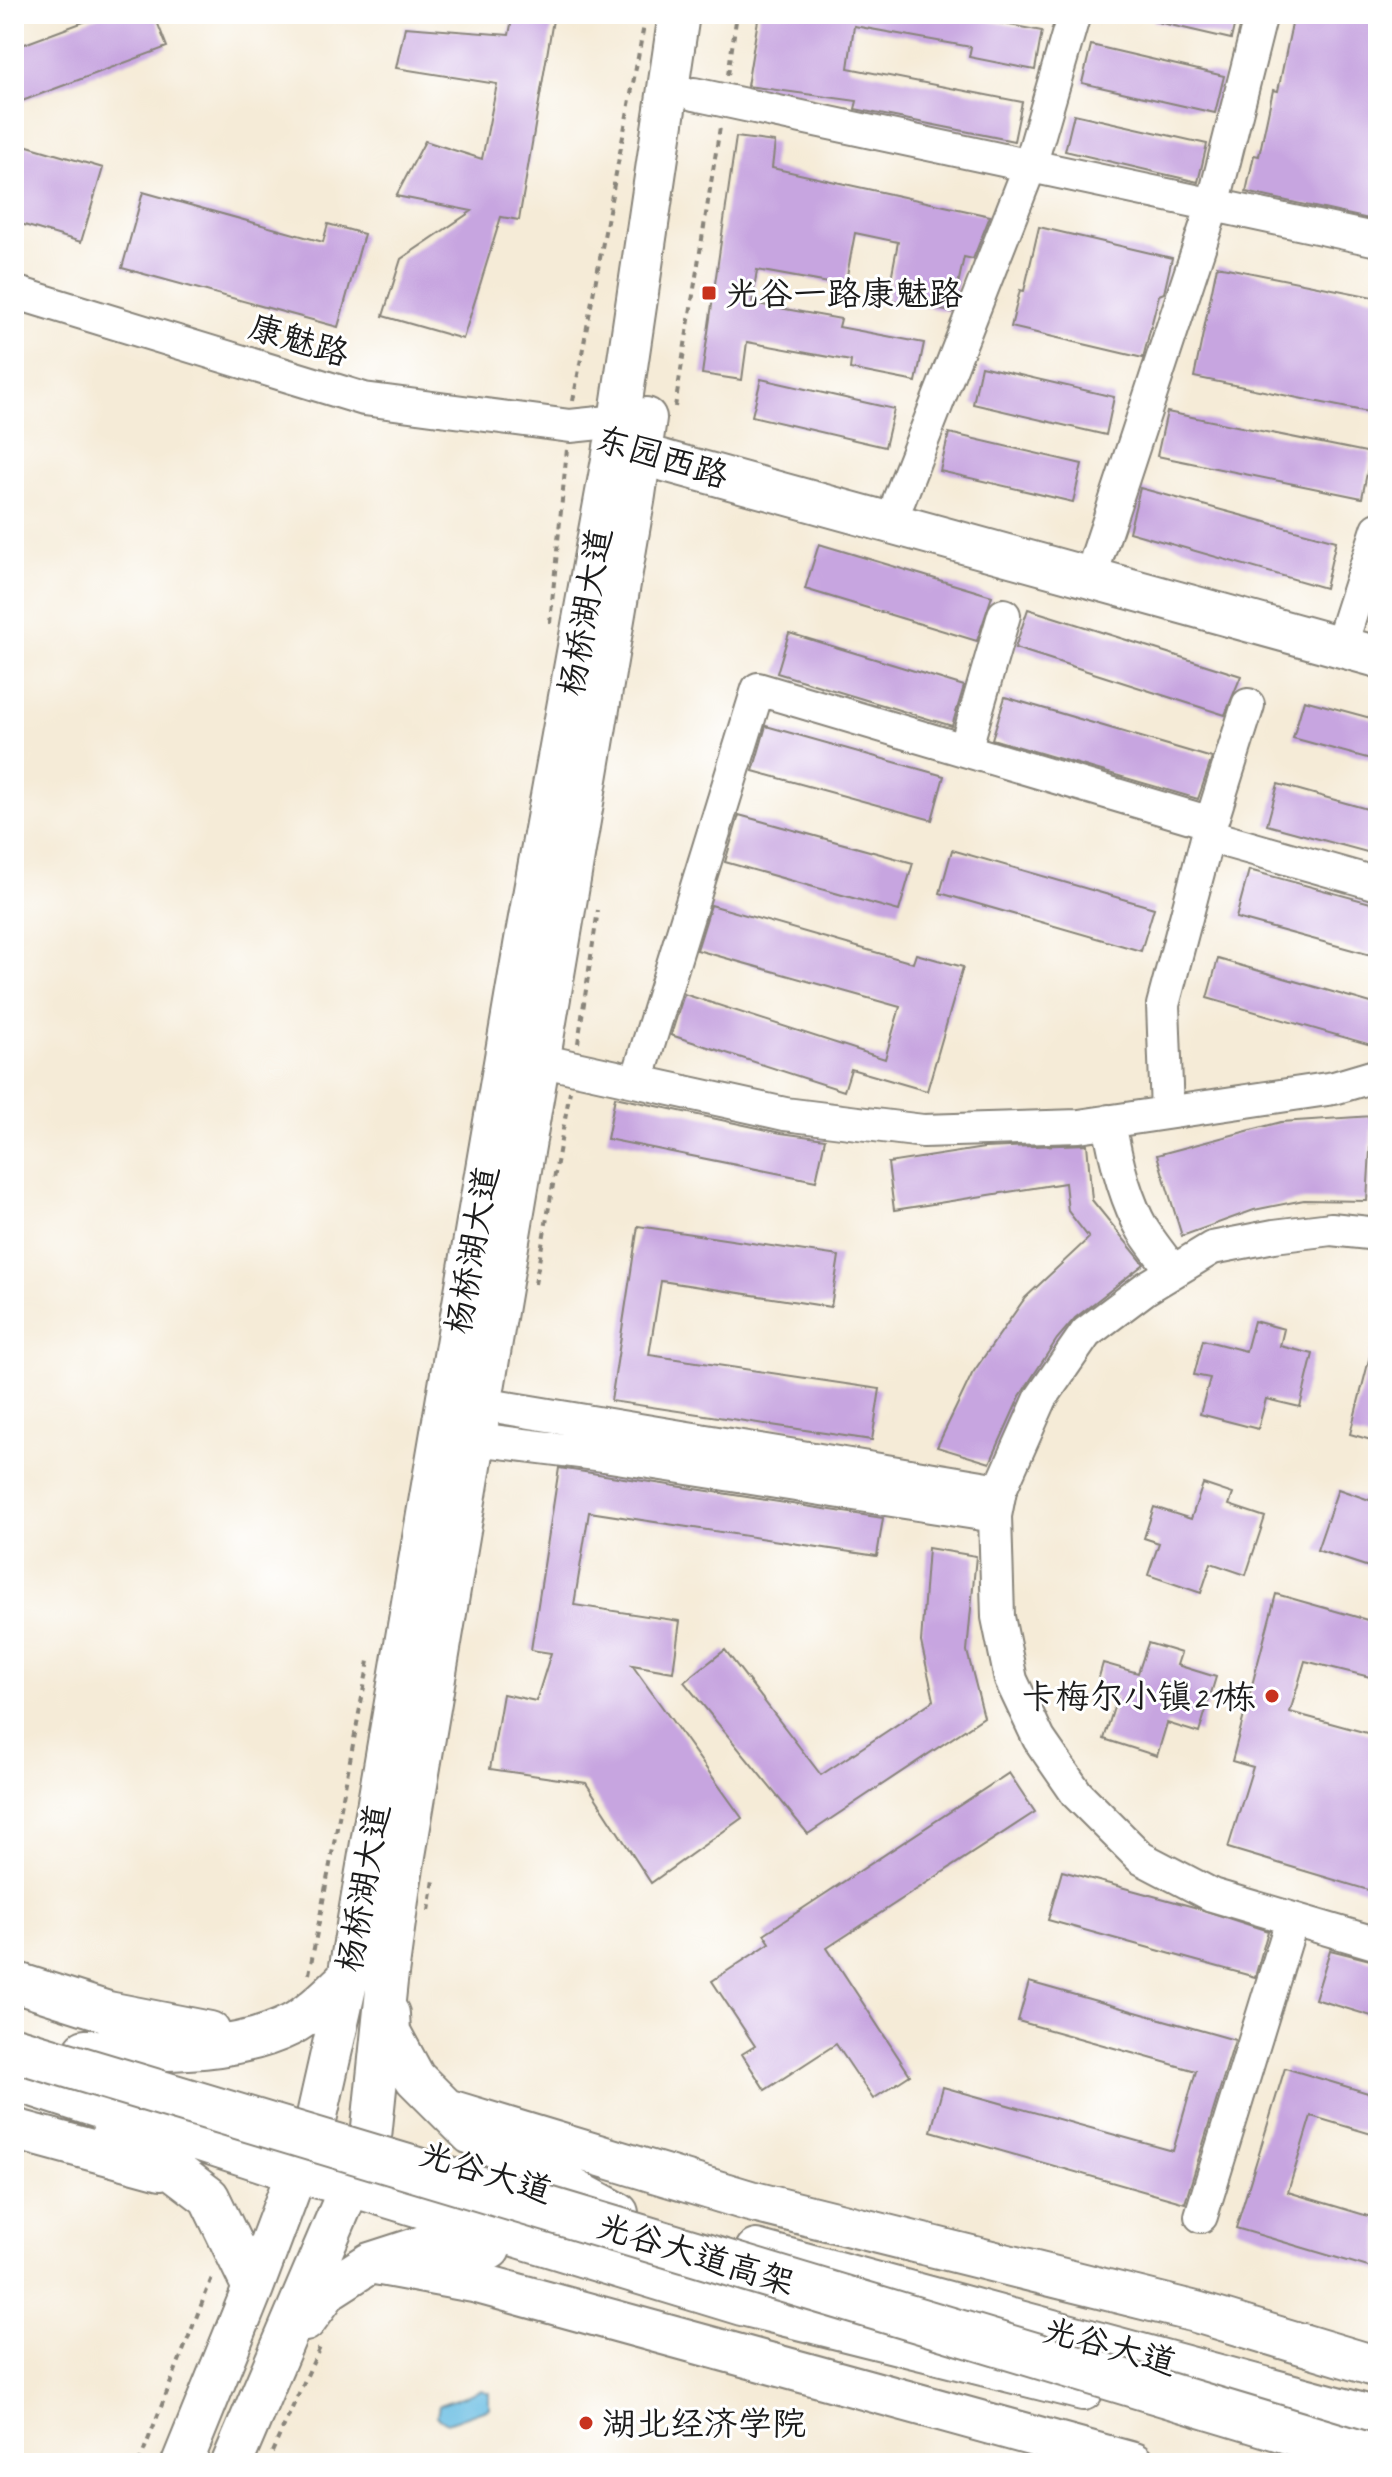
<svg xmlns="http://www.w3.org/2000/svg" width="1392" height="2477" font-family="Caveat,'LXGW WenKai TC',sans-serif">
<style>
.water{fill:#66bce2;stroke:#416c7f;stroke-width:2}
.building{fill:#c7a5e0}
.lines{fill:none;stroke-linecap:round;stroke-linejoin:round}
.minor-casing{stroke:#88847a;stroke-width:36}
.major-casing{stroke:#88847a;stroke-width:44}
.path{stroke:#88847a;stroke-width:4;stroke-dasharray:6 6;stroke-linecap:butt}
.minor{stroke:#fff;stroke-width:32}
.major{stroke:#fff;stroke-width:40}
.highway-bridge-casing{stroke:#88847a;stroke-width:48;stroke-linecap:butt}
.highway-bridge{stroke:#fff;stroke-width:44}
.poi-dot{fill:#c8321e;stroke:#fff;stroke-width:3}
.labels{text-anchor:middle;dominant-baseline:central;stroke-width:6;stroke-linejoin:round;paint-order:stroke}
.poi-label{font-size:34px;fill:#1c1c1c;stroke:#fff;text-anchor:start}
.street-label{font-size:34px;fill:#1c1c1c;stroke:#fff}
</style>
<rect width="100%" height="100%" fill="#fff"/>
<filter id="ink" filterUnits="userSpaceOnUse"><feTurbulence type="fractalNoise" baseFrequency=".0125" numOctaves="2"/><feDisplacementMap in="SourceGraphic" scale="16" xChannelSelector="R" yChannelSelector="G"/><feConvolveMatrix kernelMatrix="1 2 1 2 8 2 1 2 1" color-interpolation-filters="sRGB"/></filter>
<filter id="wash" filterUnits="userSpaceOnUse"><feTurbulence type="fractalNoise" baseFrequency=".006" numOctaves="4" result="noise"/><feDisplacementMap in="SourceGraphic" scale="32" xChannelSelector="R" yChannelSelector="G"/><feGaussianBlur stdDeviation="1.8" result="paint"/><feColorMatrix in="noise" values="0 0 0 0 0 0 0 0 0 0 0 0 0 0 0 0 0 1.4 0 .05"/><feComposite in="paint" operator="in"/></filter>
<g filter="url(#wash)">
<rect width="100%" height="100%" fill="#f5ebd7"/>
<path class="water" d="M 481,2390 L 489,2393 L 489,2408 L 447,2423 L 437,2416 L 439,2405 Z"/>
<g id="blocks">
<path class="building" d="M 105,14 L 154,14 L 167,47 L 14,104 L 14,48 Z
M 513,14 L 554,14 L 519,220 L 501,217 L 463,339 L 383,316 L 401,259 L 472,211 L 396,196 L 425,141 L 482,159 L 497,84 L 396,68 L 405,27 L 509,35 Z
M 759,14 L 951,14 L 1042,31 L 1035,70 L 969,57 L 971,47 L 854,26 L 848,68 L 1022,102 L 1014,141 L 855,109 L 857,101 L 747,86 Z
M 1154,14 L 1237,14 L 1231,39 L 1153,21 Z
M 1294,14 L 1378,14 L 1378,221 L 1246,192 L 1254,155 L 1259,156 L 1273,90 L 1278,91 Z
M 1091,45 L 1224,76 L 1215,113 L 1082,83 Z
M 1074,114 L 1207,144 L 1198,182 L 1065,151 Z
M 736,137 L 775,142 L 772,168 L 990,216 L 973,259 L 964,257 L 952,312 L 887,300 L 898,242 L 855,233 L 845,286 L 757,270 L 752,303 L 841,319 L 839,327 L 924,343 L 916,382 L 850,369 L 851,361 L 747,342 L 742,380 L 702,374 Z
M 14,142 L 103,168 L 81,242 L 14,222 Z
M 143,192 L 323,242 L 328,224 L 364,234 L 338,327 L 122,268 Z
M 1039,227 L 1172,258 L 1164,293 L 1159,295 L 1143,358 L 1011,327 L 1020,290 L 1024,291 Z
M 1217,266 L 1378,298 L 1378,414 L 1194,377 Z
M 981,366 L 1114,397 L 1106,435 L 973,404 Z
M 761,379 L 894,409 L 885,447 L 752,416 Z
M 1167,412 L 1371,453 L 1362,498 L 1157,456 Z
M 949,433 L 1082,464 L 1073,502 L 940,471 Z
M 1140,488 L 1336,541 L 1325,588 L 1129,532 Z
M 819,544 L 992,596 L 977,641 L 805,589 Z
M 1028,609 L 1241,676 L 1225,715 L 1015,648 Z
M 789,633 L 964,686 L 952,726 L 777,673 Z
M 1005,697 L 1212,758 L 1198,799 L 992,739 Z
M 1304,700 L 1378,720 L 1378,761 L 1293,738 Z
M 766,726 L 944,776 L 932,820 L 753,771 Z
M 1278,784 L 1378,812 L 1378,855 L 1267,825 Z
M 739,815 L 913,863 L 899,911 L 725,862 Z
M 952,850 L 1154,908 L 1141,951 L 940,893 Z
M 1249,870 L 1378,905 L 1378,957 L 1236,918 Z
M 711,905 L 913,963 L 916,954 L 963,967 L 927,1091 L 851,1069 L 844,1091 L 671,1035 L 684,994 L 885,1059 L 900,1007 L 697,950 Z
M 1218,959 L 1378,1005 L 1378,1047 L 1207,998 Z
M 615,1097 L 781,1133 L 825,1139 L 816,1181 L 607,1139 Z
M 1372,1116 L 1367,1201 L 1304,1200 L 1254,1210 L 1182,1236 L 1157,1155 L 1281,1122 Z
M 1087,1144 L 1092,1200 L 1144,1264 L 1075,1318 L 1057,1339 L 1020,1396 L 990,1463 L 937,1447 L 972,1374 L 1025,1298 L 1089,1238 L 1068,1211 L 1065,1183 L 894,1210 L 888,1163 L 984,1148 Z
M 638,1226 L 839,1256 L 831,1307 L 661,1281 L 649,1355 L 880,1389 L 872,1440 L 611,1401 Z
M 1254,1321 L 1284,1329 L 1280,1346 L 1313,1354 L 1300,1407 L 1266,1399 L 1258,1429 L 1200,1414 L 1210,1378 L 1194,1375 L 1203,1340 L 1246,1351 Z
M 1372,1348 L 1378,1349 L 1378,1442 L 1350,1434 Z
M 559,1468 L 883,1518 L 877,1556 L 589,1512 L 574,1605 L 680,1621 L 673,1672 L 632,1665 L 742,1818 L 651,1883 L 586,1783 L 490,1769 L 503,1694 L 536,1701 L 551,1653 L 531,1650 Z
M 1203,1484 L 1233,1494 L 1229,1505 L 1265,1517 L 1246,1575 L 1211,1563 L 1201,1593 L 1148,1575 L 1159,1543 L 1144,1538 L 1154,1507 L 1191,1519 Z
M 1338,1489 L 1378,1503 L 1378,1570 L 1317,1550 Z
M 928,1548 L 976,1556 L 967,1651 L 984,1717 L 808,1834 L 684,1682 L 725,1650 L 821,1775 L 934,1700 L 921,1642 Z
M 1276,1594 L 1378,1623 L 1378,1679 L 1305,1661 L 1290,1712 L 1378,1736 L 1378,1893 L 1228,1848 L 1253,1767 L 1232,1761 Z
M 1148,1643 L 1181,1653 L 1177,1665 L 1216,1677 L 1199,1733 L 1167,1723 L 1157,1756 L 1104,1739 L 1117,1698 L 1095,1691 L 1103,1663 L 1138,1673 Z
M 1009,1773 L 1035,1812 L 827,1948 L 910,2075 L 873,2099 L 836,2044 L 765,2090 L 742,2054 L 755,2046 L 712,1981 L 770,1943 L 764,1934 Z
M 1062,1871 L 1194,1907 L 1268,1931 L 1255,1977 L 1048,1920 Z
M 1330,1950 L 1378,1962 L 1378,2018 L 1315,1999 Z
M 1029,1982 L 1235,2040 L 1185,2203 L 931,2131 L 943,2087 L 1173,2151 L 1196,2071 L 1018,2021 Z
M 1285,2068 L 1378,2096 L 1378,2136 L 1311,2116 L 1288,2192 L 1378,2219 L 1378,2270 L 1236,2228 Z"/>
</g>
</g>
<g filter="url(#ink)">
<use href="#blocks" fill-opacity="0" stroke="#88847a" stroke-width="2"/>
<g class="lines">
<g class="minor-casing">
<path id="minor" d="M 694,94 L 1378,240
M 14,292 L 364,399 L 570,426 L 619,421 L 640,426
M 899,500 L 1030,166 L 1074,14
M 1097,557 L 1213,205 L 1261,14
M 1346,629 L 1378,529
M 965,750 L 1004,615
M 1208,836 L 1378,884
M 517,1053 L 539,1060 L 785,1114 L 923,1131 L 1079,1126 L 1334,1088 L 1378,1075
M 637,1081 L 758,689 L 1211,823
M 1167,1112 L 1163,1005 L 1211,823 L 1248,705
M 1109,1121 C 1115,1158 1124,1197 1143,1230 C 1152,1244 1163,1258 1173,1271
M 1378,1234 L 1331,1229 L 1274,1236 L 1212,1248 L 1146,1288 L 1086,1333 L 1041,1398 L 1000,1490 L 995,1516 L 998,1617 L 1011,1680 L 1039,1739 L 1077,1794 L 1141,1858 L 1212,1895 L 1378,1944
M 482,1404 L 1000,1490
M 476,1439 L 604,1455 L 995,1516
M 1201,2216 L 1292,1920"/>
</g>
<g class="major-casing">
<path id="major" d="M 614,447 L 1378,657
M 14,1982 L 108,2012 L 210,2032
M 389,2014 L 390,2032 L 415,2078 L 471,2134 L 618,2213
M 85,2050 C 152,2050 229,2056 291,2025 C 312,2014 331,1993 348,1978
M 14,2080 L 298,2173 L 351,2186 L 742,2305 L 1083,2390
M 446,2109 L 750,2201 L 1196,2312 L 1378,2367
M 112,2123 L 209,2197 L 253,2288
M 14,2129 L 161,2169
M 756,2250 L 1378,2418
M 370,2263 L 474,2282 L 1133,2463
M 305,2321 L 328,2290 L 370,2263 L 432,2243 L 490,2249
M 182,2463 L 253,2288 L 316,2120 L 348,1978 L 525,940 L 619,421 L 679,14
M 232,2463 L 371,2137 L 387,1981 L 400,1885 L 635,495 L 646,418"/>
</g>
<path class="path" d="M 728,75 L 737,14
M 573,401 L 645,20
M 675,407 L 720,127
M 550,623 L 567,449
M 578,1043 L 598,910
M 535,1284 L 570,1091
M 429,1911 L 434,1880
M 309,1974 L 369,1661
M 139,2463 L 213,2275
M 267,2463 L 321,2345"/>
<use href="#minor" class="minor"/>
<use href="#major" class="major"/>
<g class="highway-bridge-casing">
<path id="highway-bridge" d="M 14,2049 L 1378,2458"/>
</g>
<use href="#highway-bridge" class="highway-bridge"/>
</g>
</g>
<g class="poi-dot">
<rect x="701" y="285" width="16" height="16" rx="4"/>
<circle cx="1272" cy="1696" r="8"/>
<circle cx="586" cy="2423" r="8"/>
</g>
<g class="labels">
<g class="poi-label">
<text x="725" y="293">光谷一路康魅路</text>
<text x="1256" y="1696" text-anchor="end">卡梅尔小镇21栋</text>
<text x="602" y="2423">湖北经济学院</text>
</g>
<g class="street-label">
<text transform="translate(299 340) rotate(17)">康魅路</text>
<text transform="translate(662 457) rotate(17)">东园西路</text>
<text transform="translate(585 612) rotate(-80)">杨桥湖大道</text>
<text transform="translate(472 1250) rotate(-80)">杨桥湖大道</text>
<text transform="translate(363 1888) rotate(-80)">杨桥湖大道</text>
<text transform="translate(486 2172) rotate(17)">光谷大道</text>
<text transform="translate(696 2254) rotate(17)">光谷大道高架</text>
<text transform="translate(1110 2346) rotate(15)">光谷大道</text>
</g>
</g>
<rect width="1392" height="2477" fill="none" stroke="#fff" stroke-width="48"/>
</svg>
